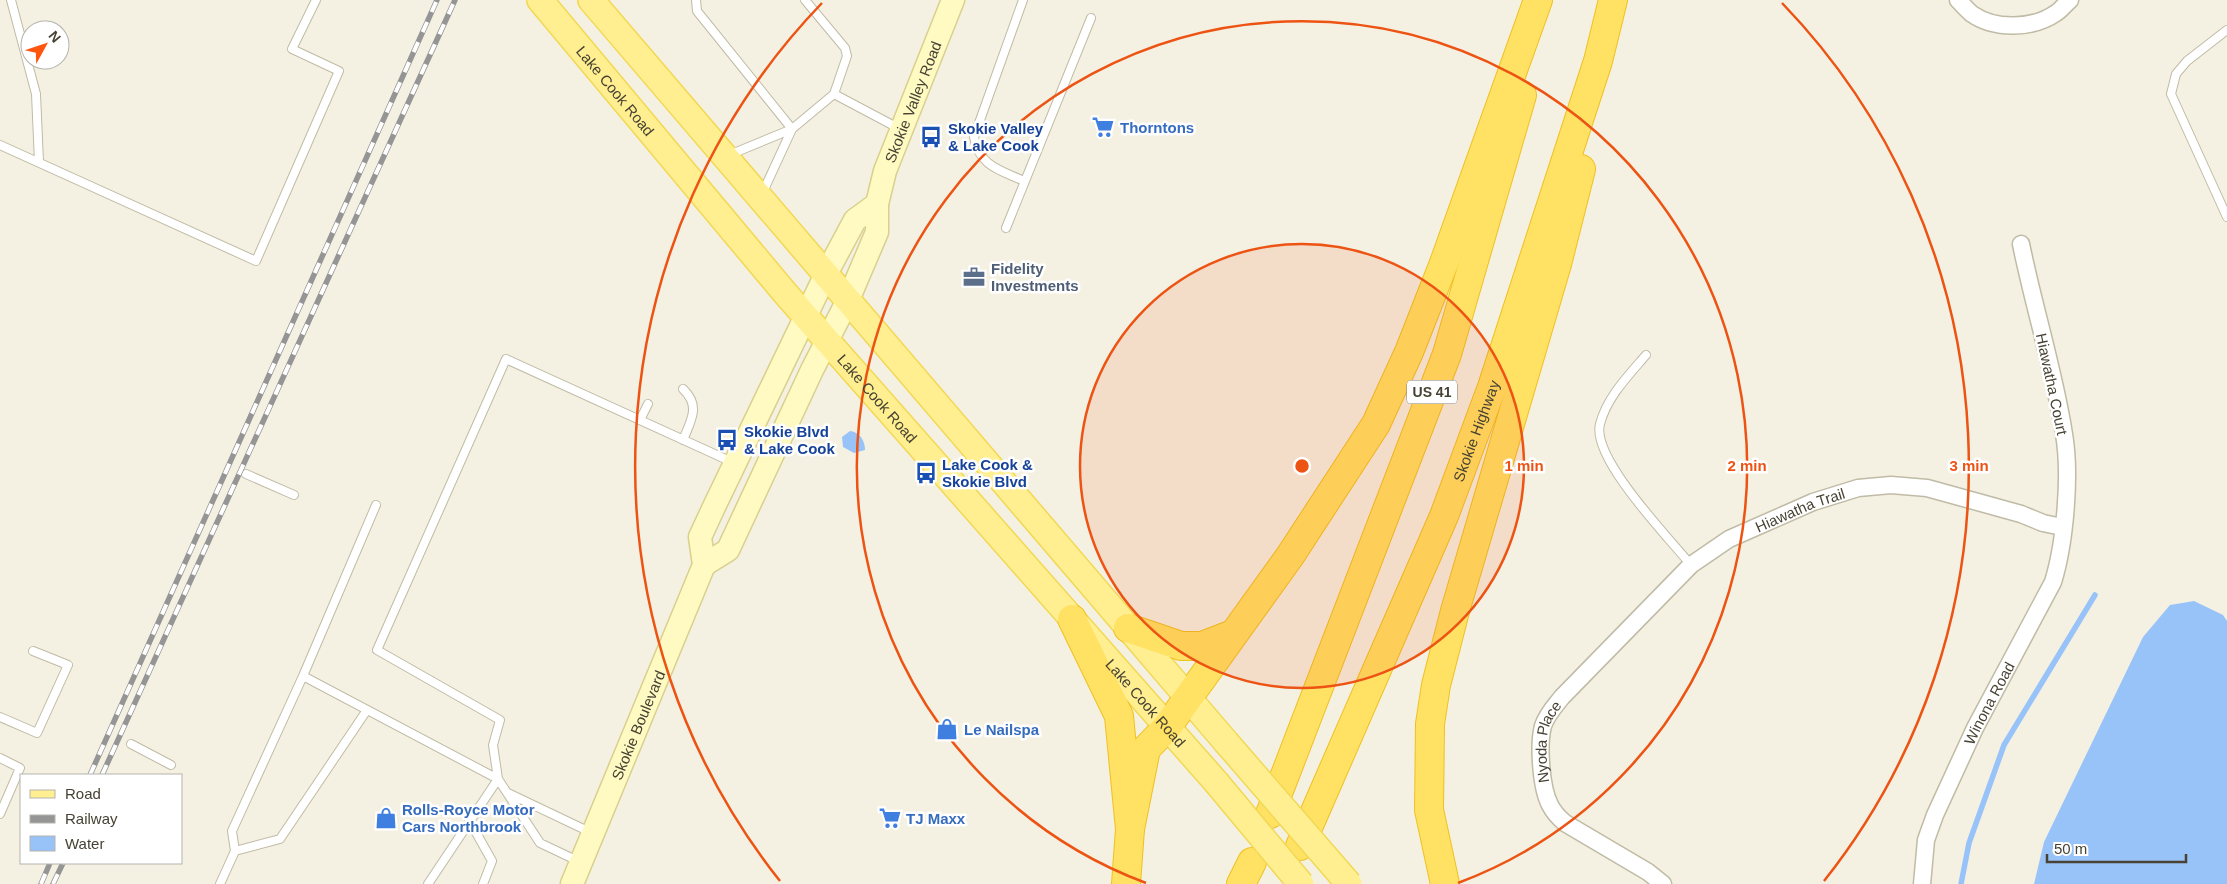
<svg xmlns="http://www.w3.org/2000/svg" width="2227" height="884" font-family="Arial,sans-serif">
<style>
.water{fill:#98c3f9}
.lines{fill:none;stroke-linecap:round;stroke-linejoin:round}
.stream{stroke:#98c3f9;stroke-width:5.5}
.lane-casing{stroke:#c0bba5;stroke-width:10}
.street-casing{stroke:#c0bba5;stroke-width:19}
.secondary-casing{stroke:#d9d08d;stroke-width:25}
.primary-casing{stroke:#f2d854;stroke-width:28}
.highway-casing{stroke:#f0c022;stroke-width:30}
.lane{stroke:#fff;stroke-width:8}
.street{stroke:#fff;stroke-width:16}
.secondary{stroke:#fff9c2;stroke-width:22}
.primary{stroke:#ffef91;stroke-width:25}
.highway{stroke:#ffe163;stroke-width:28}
.rail-casing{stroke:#959595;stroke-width:5.5}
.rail{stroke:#fff;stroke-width:4;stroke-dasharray:11;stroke-linecap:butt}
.primary-bridge-casing{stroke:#f2d854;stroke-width:28;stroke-linecap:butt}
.primary-bridge{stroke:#ffef91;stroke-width:25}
.ring{fill:none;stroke:#ed5313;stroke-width:2.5}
.labels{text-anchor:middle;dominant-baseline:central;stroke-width:5;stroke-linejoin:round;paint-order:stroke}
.shield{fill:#fff;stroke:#7e7b70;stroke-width:1}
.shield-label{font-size:14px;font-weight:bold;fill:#474233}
.street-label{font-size:15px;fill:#474233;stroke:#fff}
.shop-label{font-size:15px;font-weight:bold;fill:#366cbe;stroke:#fff;text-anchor:start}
.transit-label{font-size:15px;font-weight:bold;fill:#164399;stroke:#fff;text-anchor:start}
.service-label{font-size:15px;font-weight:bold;fill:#4e5e75;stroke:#fff;text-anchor:start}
.centre{fill:#ed5313;stroke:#fff;stroke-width:2.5}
.ring-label{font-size:15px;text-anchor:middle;font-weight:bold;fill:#ed5313;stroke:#fff;stroke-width:5;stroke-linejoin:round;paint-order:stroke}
</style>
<rect width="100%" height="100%" fill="#f4f1e3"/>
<path class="water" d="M 850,431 C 860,432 865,441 865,450 L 854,453 L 843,447 L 842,437 Z
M 2194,601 L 2223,615 L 2227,621 L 2227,884 L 2034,884 L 2044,842 L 2143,637 L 2170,605 Z"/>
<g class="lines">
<path class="stream" d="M 1961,884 L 1969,843 L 2004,745 L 2095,595"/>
<g class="lane-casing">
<path id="lane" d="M 11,0 L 36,94 L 39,162
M 696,0 L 697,11 L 792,129 L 834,94 L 847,56 L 845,48 L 805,0
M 1023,0 L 974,137 C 979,166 1000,170 1024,181
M 2227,30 L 2187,61 L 2176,74 L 2171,94 L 2227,217
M 834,94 L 900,129
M 0,145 L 256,261 L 339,71 L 292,49 L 316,0
M 729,155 L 792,129
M 762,194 L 792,129
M 1006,228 L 1091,18
M 1646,355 C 1628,376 1607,397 1600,424 C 1591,458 1669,538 1691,565
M 683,389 C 701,406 691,420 683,440
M 640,420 L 648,404
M 246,474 L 294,495
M 303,676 L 376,505
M 0,717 L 37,733 L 68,665 L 33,651
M 131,744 L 171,765
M 0,758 L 20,768 L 0,814
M 508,793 L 592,833
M 469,820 L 492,861 L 483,884
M 235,851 L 280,839 L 367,710
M 580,862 L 540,843 L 498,779 L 493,745 L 500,720 L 377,650 L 506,359 L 732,462
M 220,884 L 235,851 L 232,831 L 303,676 L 498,779 L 428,884"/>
</g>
<g class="street-casing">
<g id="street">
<path d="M 1958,0 C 1962,4 1967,10 1972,14 C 1995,30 2033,29 2056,13 C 2061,10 2065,4 2070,0"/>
<path id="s1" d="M 1663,884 L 1648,872 L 1565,823 C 1559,818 1554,813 1550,805 C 1541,788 1538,745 1543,726 C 1547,714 1555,706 1562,697 L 1691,565 L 1729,539 L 1813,502 L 1858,488 L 1891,485 L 1927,488 L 2021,514 L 2043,523 L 2062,527"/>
<path id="s2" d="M 1922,884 L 1926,840 L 1935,815 L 1975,728 L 2053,582 C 2065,543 2071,475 2064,434 C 2054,370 2034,308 2021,244"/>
</g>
</g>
<g class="secondary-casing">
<g id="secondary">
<path id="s3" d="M 704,565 L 728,550 L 812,370 L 848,300 L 877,232 L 877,204 L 885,171 L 953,0"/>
<path id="s4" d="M 572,884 L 704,565 L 700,537 L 713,509 L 826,274 L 855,220 L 877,204"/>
</g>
</g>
<g class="primary-casing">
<g id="primary">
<path id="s5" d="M 540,0 L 785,293 L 1216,782"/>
<path d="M 591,0 L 1226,742"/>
</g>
</g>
<g class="highway-casing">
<g id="highway">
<path d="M 1072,619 L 1119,716 L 1130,829 L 1126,884"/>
<path d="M 1128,628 L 1181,646 L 1202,646 L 1233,634"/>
<path d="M 1270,814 L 1447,354 L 1522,95"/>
<path d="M 1130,829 L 1146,749 L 1167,727 L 1290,556 L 1376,424 L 1409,352 L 1444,263 L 1538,0"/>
<path id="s6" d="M 1300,846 L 1444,516 L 1492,387 L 1598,61 L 1613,0"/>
<path d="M 1241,884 L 1252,862"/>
<path d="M 1445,884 L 1429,810 L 1430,724 L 1436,685 L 1455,611 L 1557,264 L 1581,169"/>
</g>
</g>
<use href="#lane" class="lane"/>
<use href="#street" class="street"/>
<use href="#secondary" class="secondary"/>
<use href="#primary" class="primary"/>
<use href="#highway" class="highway"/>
<g class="rail-casing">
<path id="rail" d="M 90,775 L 437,0
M 102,775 L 455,0
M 41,884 L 50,863
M 53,884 L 63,863"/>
</g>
<use href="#rail" class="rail"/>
<g class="primary-bridge-casing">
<path id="primary-bridge" d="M 1226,742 L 1349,884
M 1216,782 L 1301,884"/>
</g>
<use href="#primary-bridge" class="primary-bridge"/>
</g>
<circle cx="1302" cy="466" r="222" fill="#ed5313" fill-opacity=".12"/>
<g class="ring">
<circle cx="1302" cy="466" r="222"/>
<path d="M1146 883A445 445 0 1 1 1458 883"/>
<path d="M780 881A667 667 0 0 1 822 3M1782 3A667 667 0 0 1 1824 881"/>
</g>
<defs>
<g id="supermarket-bare" transform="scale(1.725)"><path d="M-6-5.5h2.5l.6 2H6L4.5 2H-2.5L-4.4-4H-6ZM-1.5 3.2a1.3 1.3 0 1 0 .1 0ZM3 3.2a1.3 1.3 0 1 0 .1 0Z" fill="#3f7fe0" stroke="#fff" stroke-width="2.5" paint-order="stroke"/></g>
<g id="bus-bare" transform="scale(1.725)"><path d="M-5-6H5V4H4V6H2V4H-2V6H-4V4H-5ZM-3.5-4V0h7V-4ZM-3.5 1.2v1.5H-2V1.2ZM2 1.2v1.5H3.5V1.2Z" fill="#1a4fb4" stroke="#fff" stroke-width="2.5" paint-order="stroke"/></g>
<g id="office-bare" transform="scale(1.725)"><path d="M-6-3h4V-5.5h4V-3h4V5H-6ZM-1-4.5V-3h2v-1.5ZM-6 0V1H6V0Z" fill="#5c6f8a" stroke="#fff" stroke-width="2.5" paint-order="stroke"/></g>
<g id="shop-bare" transform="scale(1.725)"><path d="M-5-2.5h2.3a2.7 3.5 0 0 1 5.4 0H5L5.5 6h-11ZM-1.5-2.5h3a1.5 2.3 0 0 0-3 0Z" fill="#3f7fe0" stroke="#fff" stroke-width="2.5" paint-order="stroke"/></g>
</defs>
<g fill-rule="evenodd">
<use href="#supermarket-bare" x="1103" y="127"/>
<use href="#bus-bare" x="931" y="137"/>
<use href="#office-bare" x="974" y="277"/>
<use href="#bus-bare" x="727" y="440"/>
<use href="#bus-bare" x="926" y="473"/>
<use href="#shop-bare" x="947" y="729"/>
<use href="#shop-bare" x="386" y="818"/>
<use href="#supermarket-bare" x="890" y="818"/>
</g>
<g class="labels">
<rect class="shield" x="1407" y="380.5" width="50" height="23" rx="4"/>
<g class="shield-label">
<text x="1432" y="392">US 41</text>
</g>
<g class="street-label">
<text stroke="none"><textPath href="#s5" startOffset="118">Lake Cook Road</textPath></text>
<text stroke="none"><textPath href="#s3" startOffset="516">Skokie Valley Road</textPath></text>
<text transform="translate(2052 384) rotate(78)">Hiawatha Court</text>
<text stroke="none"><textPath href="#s5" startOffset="522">Lake Cook Road</textPath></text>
<text stroke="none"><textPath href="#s6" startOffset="451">Skokie Highway</textPath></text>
<text stroke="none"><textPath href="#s1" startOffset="562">Hiawatha Trail</textPath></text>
<text stroke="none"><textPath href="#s5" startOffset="928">Lake Cook Road</textPath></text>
<text stroke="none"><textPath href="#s2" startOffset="195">Winona Road</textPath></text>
<text stroke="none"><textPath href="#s4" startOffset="172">Skokie Boulevard</textPath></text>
<text stroke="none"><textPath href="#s1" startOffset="205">Nyoda Place</textPath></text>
</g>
<g class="shop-label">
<text x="1120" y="127">Thorntons</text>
<text x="964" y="729">Le Nailspa</text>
<text x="402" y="809">Rolls-Royce Motor<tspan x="402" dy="17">Cars Northbrook</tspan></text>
<text x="906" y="818">TJ Maxx</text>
</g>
<g class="transit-label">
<text x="948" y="128">Skokie Valley<tspan x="948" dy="17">&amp; Lake Cook</tspan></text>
<text x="744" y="431">Skokie Blvd<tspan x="744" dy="17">&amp; Lake Cook</tspan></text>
<text x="942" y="464">Lake Cook &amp;<tspan x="942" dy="17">Skokie Blvd</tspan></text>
</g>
<g class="service-label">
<text x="991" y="268">Fidelity<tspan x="991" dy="17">Investments</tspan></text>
</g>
</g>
<circle cx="1302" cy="466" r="8" class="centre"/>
<g class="ring-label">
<text x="1524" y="471">1 min</text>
<text x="1747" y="471">2 min</text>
<text x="1969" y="471">3 min</text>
</g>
<rect x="20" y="774" width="162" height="90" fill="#ffffff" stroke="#b5b3ad"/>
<rect x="30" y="790" width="25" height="8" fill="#ffef91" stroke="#b5b3ad"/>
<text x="65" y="799" font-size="15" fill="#474233">Road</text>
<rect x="30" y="815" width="25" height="8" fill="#959595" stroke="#b5b3ad"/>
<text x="65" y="824" font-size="15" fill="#474233">Railway</text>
<rect x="30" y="836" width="25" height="15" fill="#98c3f9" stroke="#b5b3ad"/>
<text x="65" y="849" font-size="15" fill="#474233">Water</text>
<g transform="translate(45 45) rotate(50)"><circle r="24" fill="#ffffff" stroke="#b5b3ad"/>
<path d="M0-4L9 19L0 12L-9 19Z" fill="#ff550f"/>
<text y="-8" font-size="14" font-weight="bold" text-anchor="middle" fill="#474233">N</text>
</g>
<path d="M2047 854v8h139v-8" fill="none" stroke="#474233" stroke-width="2.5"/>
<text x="2054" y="854" font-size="15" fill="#474233" stroke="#ffffff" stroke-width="4" paint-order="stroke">50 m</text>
</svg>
